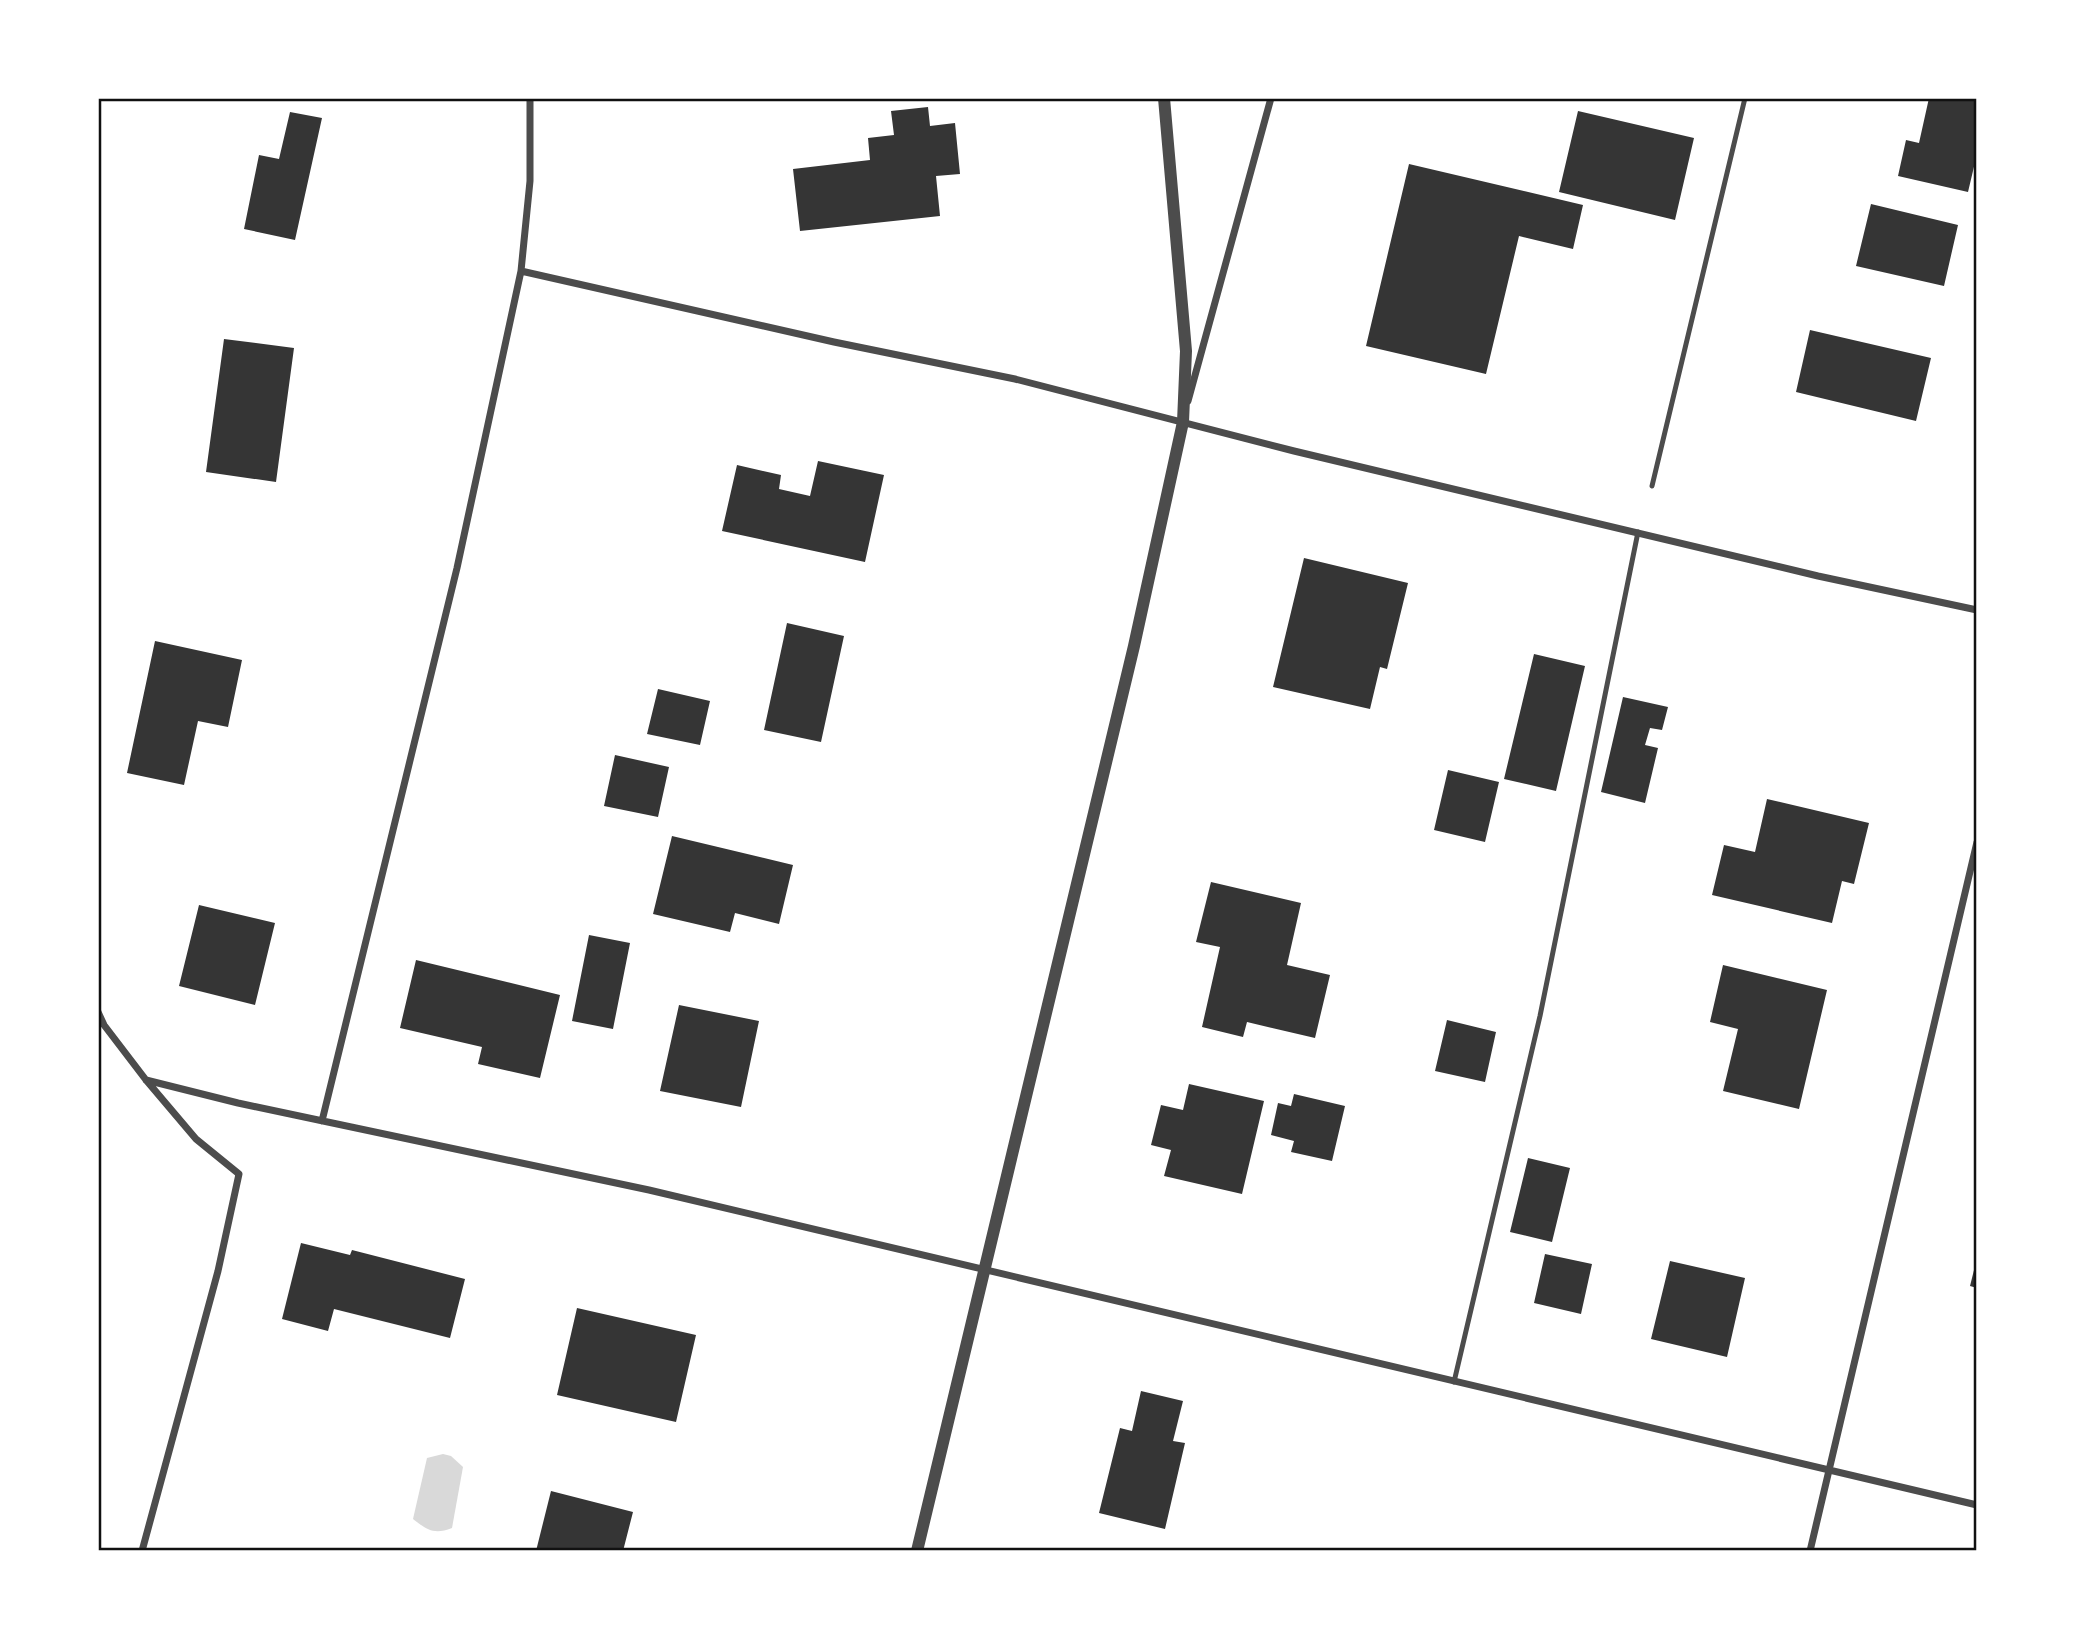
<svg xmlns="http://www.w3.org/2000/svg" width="2075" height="1649" font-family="Ubuntu,sans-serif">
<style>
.water{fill:#d9d9d9}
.building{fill:#353535}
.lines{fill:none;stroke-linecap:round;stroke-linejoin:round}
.service{stroke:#4c4c4c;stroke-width:5}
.minor{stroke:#4c4c4c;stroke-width:7}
.tertiary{stroke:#4c4c4c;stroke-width:12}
.neatline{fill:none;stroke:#111;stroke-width:2.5}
</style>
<rect width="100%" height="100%" fill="#fff"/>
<path class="water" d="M 443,1454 L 451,1456 L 463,1467 L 452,1528 C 434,1535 427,1530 413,1519 L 427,1458 Z"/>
<path class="building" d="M 1929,98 L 1977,98 L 1977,154 L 1968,192 L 1898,176 L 1906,140 L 1919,143 Z
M 928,107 L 930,126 L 955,123 L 960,174 L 936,176 L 940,216 L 800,231 L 793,169 L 870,160 L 868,138 L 894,135 L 891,111 Z
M 1578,111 L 1694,138 L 1675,220 L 1559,192 Z
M 290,112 L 322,118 L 295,240 L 244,229 L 259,155 L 279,159 Z
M 1409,164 L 1583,205 L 1573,249 L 1519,236 L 1486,374 L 1366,346 Z
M 1871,204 L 1958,225 L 1944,286 L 1856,266 Z
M 1810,330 L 1931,358 L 1916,421 L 1796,392 Z
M 224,339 L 294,348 L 276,482 L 206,472 Z
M 818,461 L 884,475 L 865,562 L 722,531 L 737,465 L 781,475 L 779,489 L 810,496 Z
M 1304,558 L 1408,583 L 1387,669 L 1380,667 L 1370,709 L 1273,687 Z
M 787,623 L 844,636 L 821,742 L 764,730 Z
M 155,641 L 242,660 L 228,727 L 198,721 L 184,785 L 127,773 Z
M 1534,654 L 1585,666 L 1556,791 L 1504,779 Z
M 658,689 L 710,701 L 700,745 L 647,734 Z
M 1623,697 L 1668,707 L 1662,730 L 1650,728 L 1645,745 L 1658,748 L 1645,803 L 1601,792 Z
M 615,755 L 669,767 L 658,817 L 604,806 Z
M 1448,770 L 1499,782 L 1485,842 L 1434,830 Z
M 1767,799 L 1869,823 L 1854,884 L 1842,881 L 1832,923 L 1712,895 L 1724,845 L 1755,852 Z
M 672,836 L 793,865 L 779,924 L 735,913 L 730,932 L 653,914 Z
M 1211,882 L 1301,903 L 1287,965 L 1330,975 L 1315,1038 L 1247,1022 L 1243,1037 L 1202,1027 L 1220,947 L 1196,942 Z
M 199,905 L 275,923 L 255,1005 L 179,986 Z
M 589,935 L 630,943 L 613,1029 L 572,1021 Z
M 416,960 L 560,995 L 540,1078 L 478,1064 L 482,1047 L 400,1028 Z
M 1723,965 L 1827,990 L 1799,1109 L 1723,1091 L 1738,1029 L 1710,1022 Z
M 679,1005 L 759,1021 L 741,1107 L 660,1091 Z
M 1447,1020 L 1496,1032 L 1485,1082 L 1435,1071 Z
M 1189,1084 L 1264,1101 L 1242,1194 L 1164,1176 L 1171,1150 L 1151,1145 L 1161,1105 L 1183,1110 Z
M 1294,1094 L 1345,1106 L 1332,1161 L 1291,1152 L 1294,1141 L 1271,1135 L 1278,1103 L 1291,1106 Z
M 1528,1158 L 1570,1168 L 1552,1242 L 1510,1232 Z
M 301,1243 L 350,1255 L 352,1250 L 465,1279 L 450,1338 L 334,1309 L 328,1331 L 282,1319 Z
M 1545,1254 L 1592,1264 L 1581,1314 L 1534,1303 Z
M 1670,1261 L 1745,1278 L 1727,1357 L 1651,1339 Z
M 1976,1262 L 1977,1262 L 1977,1288 L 1970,1286 Z
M 577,1308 L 696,1335 L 676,1422 L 557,1395 Z
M 1141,1391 L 1183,1401 L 1173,1441 L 1185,1443 L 1165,1529 L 1099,1513 L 1120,1428 L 1132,1431 Z
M 551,1491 L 633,1512 L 623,1551 L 536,1551 Z"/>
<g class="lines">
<path class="service" d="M 1652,486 L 1745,98
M 1454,1382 L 1540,1016 L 1638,532"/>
<path class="minor" d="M 521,271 L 834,342 L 1015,379 L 1294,451 L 1818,576 L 1977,610
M 1188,401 L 1271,98
M 98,1012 L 104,1025 L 146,1080 L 196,1139 L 239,1174 L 218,1271 L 142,1551
M 146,1080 L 238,1103 L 649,1190 L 1977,1505
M 322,1121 L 457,568 L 521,271 L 530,181 L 530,98
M 1810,1551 L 1977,842"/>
<path class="tertiary" d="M 917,1551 L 1134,646 L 1183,422 L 1186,351 L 1164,98"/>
</g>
<rect width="2075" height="1649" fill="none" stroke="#ffffff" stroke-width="200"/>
<rect x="100" y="100" width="1875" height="1449" class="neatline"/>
</svg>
